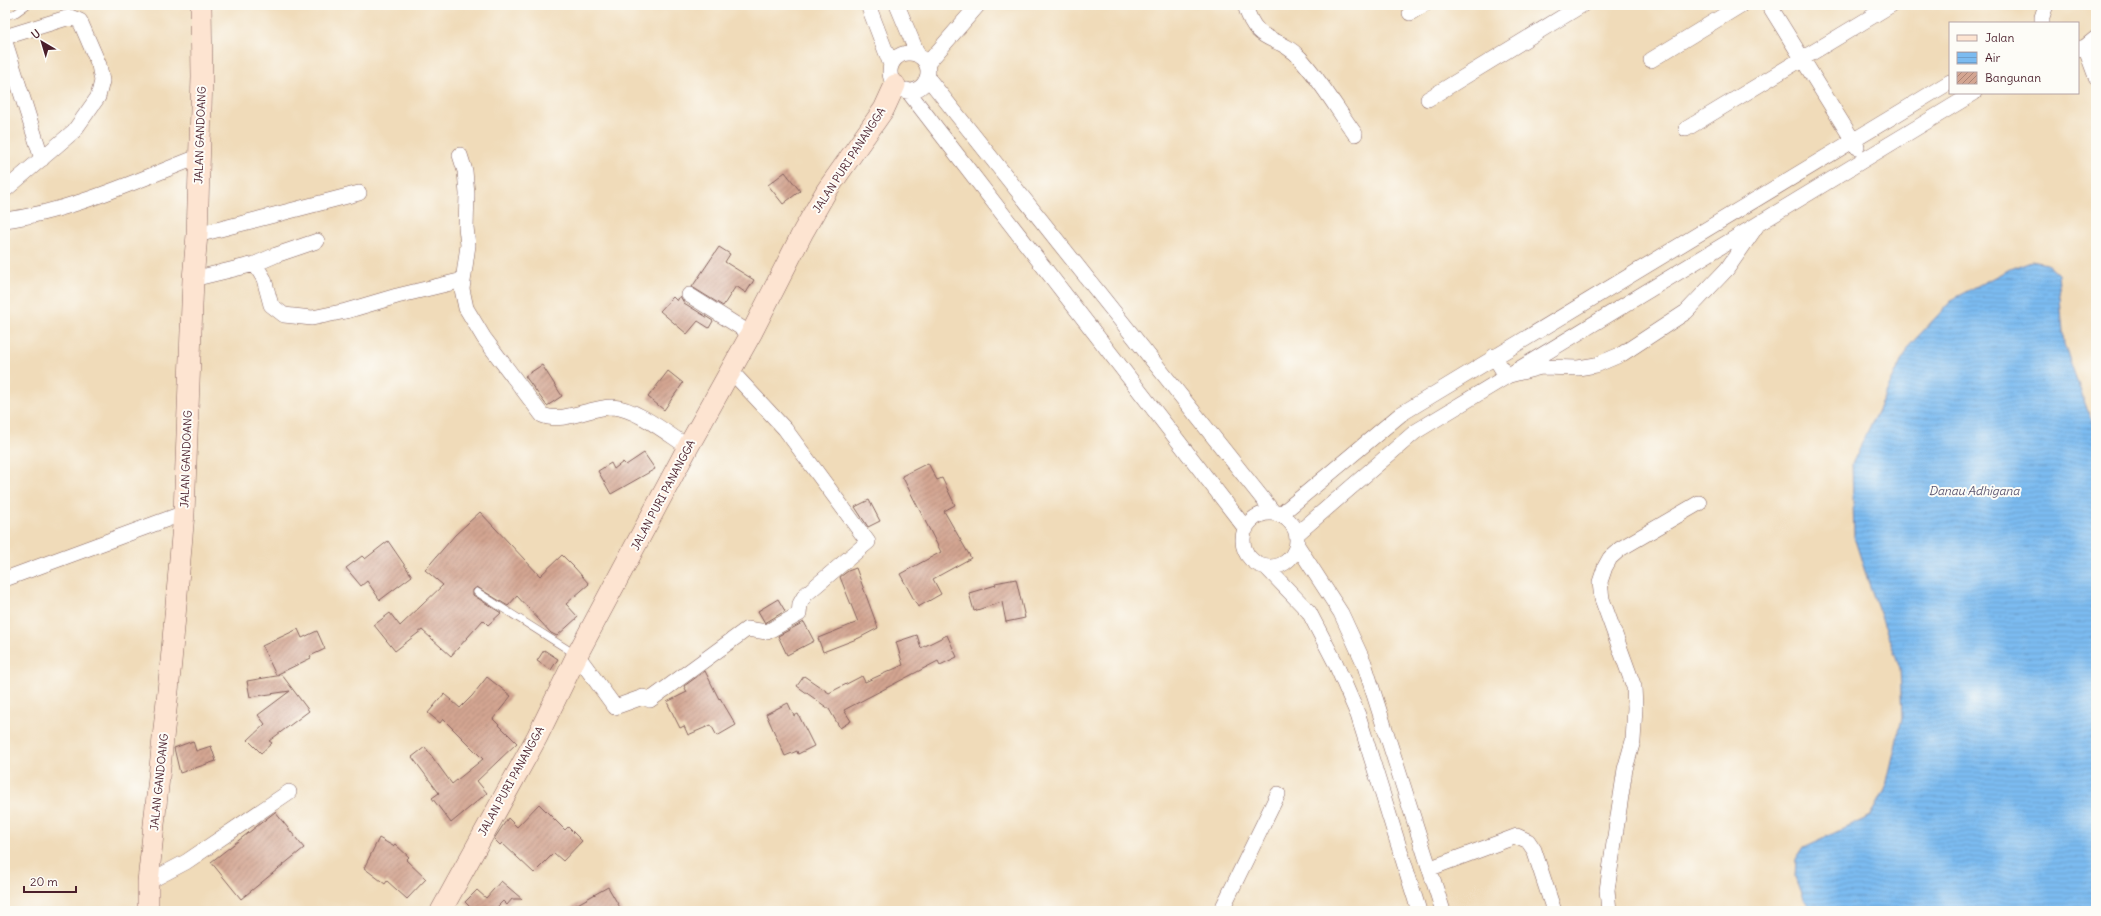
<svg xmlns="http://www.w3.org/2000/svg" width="2101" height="916" font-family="Delius,sans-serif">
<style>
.water{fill:url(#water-rules);stroke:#636d8e}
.building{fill:url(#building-hatch)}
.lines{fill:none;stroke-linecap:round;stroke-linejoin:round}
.lane-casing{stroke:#84615d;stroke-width:8}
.street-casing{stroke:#84615d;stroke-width:16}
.secondary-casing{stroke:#84615d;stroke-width:22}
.lane{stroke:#fff;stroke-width:7}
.street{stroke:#fff;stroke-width:15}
.secondary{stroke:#fde4d1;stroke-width:21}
.labels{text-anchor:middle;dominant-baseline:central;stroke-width:4;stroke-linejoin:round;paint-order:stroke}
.street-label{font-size:11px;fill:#4a1f2b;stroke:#fdfcf7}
.water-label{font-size:12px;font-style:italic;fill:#5c5670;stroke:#fdfcf7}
</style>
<defs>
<pattern id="water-rules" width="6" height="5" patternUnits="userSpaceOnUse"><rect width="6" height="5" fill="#7cbbf0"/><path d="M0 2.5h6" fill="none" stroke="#6da0ce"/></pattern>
<pattern id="building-hatch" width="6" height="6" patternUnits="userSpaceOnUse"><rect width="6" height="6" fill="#d3a591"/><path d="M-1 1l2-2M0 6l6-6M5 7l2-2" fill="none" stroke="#ad8677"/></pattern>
</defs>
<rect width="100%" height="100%" fill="#fdfcf7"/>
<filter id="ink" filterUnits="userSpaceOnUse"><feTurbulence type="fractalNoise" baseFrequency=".025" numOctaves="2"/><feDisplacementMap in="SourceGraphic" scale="8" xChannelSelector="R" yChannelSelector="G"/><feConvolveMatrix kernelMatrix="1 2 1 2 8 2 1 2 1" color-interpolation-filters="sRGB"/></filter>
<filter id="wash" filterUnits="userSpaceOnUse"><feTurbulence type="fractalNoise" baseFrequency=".012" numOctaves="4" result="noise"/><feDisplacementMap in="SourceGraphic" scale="16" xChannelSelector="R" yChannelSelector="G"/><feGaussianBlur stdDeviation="0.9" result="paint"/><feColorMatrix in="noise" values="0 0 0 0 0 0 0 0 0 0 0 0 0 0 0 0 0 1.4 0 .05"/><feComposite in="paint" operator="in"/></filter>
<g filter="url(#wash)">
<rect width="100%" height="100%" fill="#f0dbb9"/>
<path class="water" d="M 2031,261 L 2047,264 L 2058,274 L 2064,344 L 2096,434 L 2096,911 L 1815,911 L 1803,899 L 1795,877 L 1796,859 L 1804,847 L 1871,816 L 1885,790 L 1902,718 L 1900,668 L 1868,581 L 1854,537 L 1852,464 L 1908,347 L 1954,298 L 2010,269 Z"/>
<g id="blocks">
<path class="building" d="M 785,172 L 800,191 L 783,204 L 768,185 Z
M 719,247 L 730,254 L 725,262 L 754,280 L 746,293 L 736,286 L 723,306 L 692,287 Z
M 680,296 L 684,303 L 713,321 L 709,328 L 698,321 L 687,334 L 660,311 L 673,297 L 677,301 Z
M 542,365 L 562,396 L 547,406 L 525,376 Z
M 668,371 L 683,383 L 664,410 L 648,397 Z
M 644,453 L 655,469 L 611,494 L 598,471 L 611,463 L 614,469 L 623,462 L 626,465 Z
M 928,463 L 937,480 L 942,478 L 955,505 L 944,511 L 971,558 L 933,579 L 941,594 L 918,607 L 900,574 L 941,552 L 902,476 Z
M 869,500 L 880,521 L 868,527 L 855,507 Z
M 480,512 L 540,576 L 562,555 L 575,568 L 589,584 L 566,604 L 578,617 L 557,636 L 551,633 L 517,596 L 508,606 L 477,587 L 473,590 L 473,595 L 501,613 L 488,625 L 483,620 L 451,656 L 422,630 L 395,651 L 374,625 L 390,613 L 400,626 L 443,585 L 425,570 L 455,535 Z
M 388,541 L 412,576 L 380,600 L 367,581 L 361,586 L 346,568 L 362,556 L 365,559 Z
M 856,568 L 878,628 L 859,638 L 823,652 L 818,638 L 858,622 L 840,577 L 848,571 Z
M 1016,579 L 1025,618 L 1006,622 L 1002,602 L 974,611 L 969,593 L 996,585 L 995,583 Z
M 778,599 L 785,611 L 765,623 L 758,611 Z
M 804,622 L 814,641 L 787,655 L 778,636 Z
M 298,629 L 302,638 L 317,631 L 325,649 L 310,656 L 311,658 L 276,675 L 262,646 Z
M 917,635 L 921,648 L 947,635 L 957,657 L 940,665 L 938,661 L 844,710 L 851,721 L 840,728 L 829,709 L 797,686 L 804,676 L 829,693 L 862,676 L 865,682 L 903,665 L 896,642 Z
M 544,650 L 558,659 L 551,670 L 537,661 Z
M 705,671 L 719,699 L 720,698 L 736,725 L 717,736 L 711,725 L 688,735 L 684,726 L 680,728 L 667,702 L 687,692 L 684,686 Z
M 282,675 L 309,711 L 269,741 L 272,743 L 261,753 L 248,740 L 265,724 L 258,715 L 290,691 L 250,697 L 247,681 Z
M 487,677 L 511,696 L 493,719 L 517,743 L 477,781 L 487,793 L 451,823 L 432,798 L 439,793 L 412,757 L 425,747 L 452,784 L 483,759 L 443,719 L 440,723 L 428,713 L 444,694 L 460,708 L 472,696 Z
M 788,703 L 794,716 L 798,714 L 814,746 L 798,754 L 797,751 L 785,756 L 766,714 Z
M 193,741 L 196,751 L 211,746 L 216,761 L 180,773 L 174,748 Z
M 539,804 L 565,830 L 568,827 L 582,841 L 563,861 L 554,853 L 534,873 L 502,843 L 500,845 L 494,839 L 508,818 L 517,827 Z
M 275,812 L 304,848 L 241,899 L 211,862 Z
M 379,838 L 393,846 L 395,844 L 409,857 L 406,860 L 426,879 L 407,899 L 387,881 L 385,884 L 364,868 Z
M 501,881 L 522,899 L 512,899 L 507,905 L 503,901 L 496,908 L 499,911 L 474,911 L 465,902 L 477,890 L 486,898 Z
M 608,887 L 622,911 L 565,911 Z"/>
</g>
</g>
<g filter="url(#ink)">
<use href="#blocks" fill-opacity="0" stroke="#84615d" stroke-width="1"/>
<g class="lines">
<g class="lane-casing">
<path id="lane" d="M 5,16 L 16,13 L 27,5
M 477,592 L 575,654"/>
</g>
<g class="street-casing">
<path id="street" d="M 868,5 L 891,65
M 897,5 L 918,55
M 1245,5 C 1257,47 1277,33 1300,58 C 1321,81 1337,109 1355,134
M 1769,5 L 1857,147
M 1410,13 L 1423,5
M 2042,23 L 2042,17 L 2046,5
M 5,37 L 70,17 L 80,21 L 99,65 L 102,81 L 98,97 L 74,131 L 5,190
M 5,42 L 42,159
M 2085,47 L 2096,77
M 2078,49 L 2085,47 L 2096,38
M890 72a19 19 0 1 1 38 0a19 19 0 1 1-38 0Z
M 1651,60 L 1741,5
M 927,64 L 978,5
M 927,77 L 1274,513
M 907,90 L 1246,529
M 1428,99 L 1582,5
M 1686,129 L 1891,5
M 460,155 L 465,171 L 467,194 L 466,227 L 468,245 L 462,289 L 466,308 L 484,338 L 542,415 C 564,424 589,407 612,407 C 636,408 668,434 688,447
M 5,220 C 69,212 138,180 198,157
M 197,235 L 359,193
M 255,264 L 264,279 L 271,305 L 284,315 L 312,318 L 346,311 L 397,296 L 463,280
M 193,279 L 255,264 L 276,255 L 317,241
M 689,295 L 751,334
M 1494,356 L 1506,376 L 1541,367 L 1578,368 L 1596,365 L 1622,354 L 1686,312 L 1727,269 L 1756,227
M1243 540a27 27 0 1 1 54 0a27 27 0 1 1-54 0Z
M 1280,515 L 1401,414 L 1950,82
M 1297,534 L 1415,432 L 1974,93
M 1297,545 L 1341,613 L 1364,663 L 1443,911
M 1266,567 L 1309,612 L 1335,662 L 1358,715 L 1419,911
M 5,579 L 184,513
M 577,655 L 615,707 L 643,697 L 650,700 L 747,629 L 767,632 L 799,614 L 800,604 L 805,595 L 868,542 L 785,429 L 731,371
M 1431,868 L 1517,836 L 1528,841 L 1534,850 L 1554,911
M 148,882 L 186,862 L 289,792
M 1221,911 L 1278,794
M 1609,911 L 1607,890 L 1625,769 L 1633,741 L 1635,708 L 1634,687 L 1602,599 L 1600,582 L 1605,567 L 1610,558 L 1620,549 L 1699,503"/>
</g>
<g class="secondary-casing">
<path id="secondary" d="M 148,911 L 148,882 L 171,662 L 184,513 L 193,279 L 197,235 L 202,77 L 201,5
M 441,911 L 537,737 L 577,655 L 688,447 L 751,334 L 803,232 L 827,190 L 884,109 L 895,85"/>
</g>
<use href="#lane" class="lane"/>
<use href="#street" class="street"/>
<use href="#secondary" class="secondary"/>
</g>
</g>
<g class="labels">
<g class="street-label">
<text transform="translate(200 135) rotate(-88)">JALAN GANDOANG</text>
<text transform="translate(849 160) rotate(-57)">JALAN PURI PANANGGA</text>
<text transform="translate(186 459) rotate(-88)">JALAN GANDOANG</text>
<text transform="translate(663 495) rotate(-62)">JALAN PURI PANANGGA</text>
<text transform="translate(511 781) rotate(-61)">JALAN PURI PANANGGA</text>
<text transform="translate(159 782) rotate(-84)">JALAN GANDOANG</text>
</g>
<g class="water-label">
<text x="1974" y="490">Danau Adhigana</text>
</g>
</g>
<rect width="2101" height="916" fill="none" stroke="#fdfcf7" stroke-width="20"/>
<rect x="1949" y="22" width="130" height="72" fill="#fdfcf7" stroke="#b5a4a5"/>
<rect x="1957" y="35" width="20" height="6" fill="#fde4d1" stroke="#b5a4a5"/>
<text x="1985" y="42" font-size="12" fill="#4a1f2b">Jalan</text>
<rect x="1957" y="52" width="20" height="12" fill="url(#water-rules)" stroke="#b5a4a5"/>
<text x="1985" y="62" font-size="12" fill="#4a1f2b">Air</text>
<rect x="1957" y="72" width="20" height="12" fill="url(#building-hatch)" stroke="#b5a4a5"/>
<text x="1985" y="82" font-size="12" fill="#4a1f2b">Bangunan</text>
<g transform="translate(42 42) rotate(322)" stroke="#fdfcf7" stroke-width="3" paint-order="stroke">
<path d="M0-3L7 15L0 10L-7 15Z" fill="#4a1f2b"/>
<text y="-6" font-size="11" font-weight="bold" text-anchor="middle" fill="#4a1f2b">U</text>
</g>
<path d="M24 886v6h52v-6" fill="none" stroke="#4a1f2b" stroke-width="2"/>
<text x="30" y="886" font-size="12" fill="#4a1f2b" stroke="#fdfcf7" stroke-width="3" paint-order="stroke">20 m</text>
</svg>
